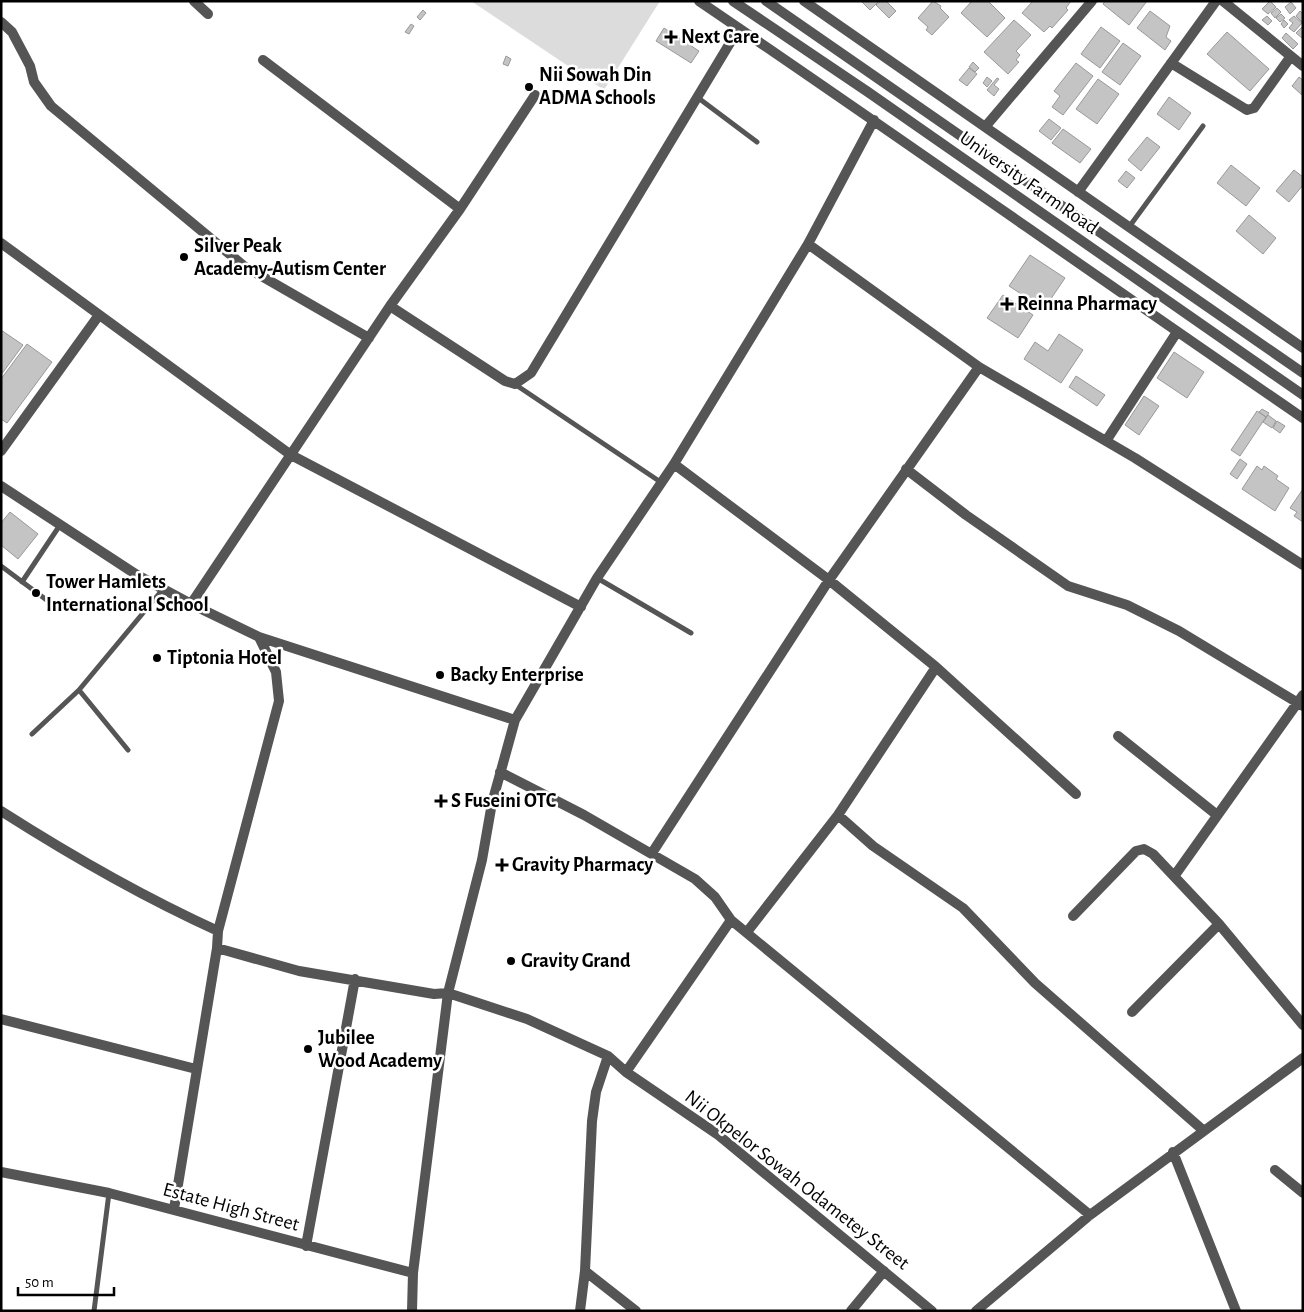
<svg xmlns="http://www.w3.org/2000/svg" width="1304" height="1312" font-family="'Alegreya Sans',sans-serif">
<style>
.green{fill:#dcdcdc}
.building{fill:#c4c4c4;stroke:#999}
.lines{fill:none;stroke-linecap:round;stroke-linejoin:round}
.service{stroke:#555;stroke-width:5}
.minor{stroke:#555;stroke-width:10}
.tertiary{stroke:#555;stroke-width:10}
.poi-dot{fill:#000;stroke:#fff;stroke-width:2}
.labels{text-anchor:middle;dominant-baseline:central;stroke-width:5;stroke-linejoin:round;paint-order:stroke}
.poi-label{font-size:20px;font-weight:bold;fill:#000;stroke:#fff;text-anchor:start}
.street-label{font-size:20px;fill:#000;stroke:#fff}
</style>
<rect width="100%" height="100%" fill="#fff"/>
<path class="green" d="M 471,1 L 660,1 L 604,90 Z"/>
<path class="building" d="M 861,1 L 879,1 L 870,10 Z
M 881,1 L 886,1 L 896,11 L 889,18 L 876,5 Z
M 933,1 L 941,6 L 940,8 L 949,17 L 932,35 L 926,30 L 928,27 L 918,18 Z
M 972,1 L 988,1 L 1005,18 L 987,37 L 961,13 Z
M 1033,1 L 1071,1 L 1066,8 L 1068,10 L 1052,28 L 1050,26 L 1044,32 L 1022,13 Z
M 1105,1 L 1147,1 L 1129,25 L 1103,4 Z
M 1270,1 L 1276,7 L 1268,14 L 1262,9 Z
M 1291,2 L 1296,8 L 1290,14 L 1285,7 Z
M 1277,8 L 1281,12 L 1275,18 L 1271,13 Z
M 423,10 L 426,13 L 420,20 L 417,17 Z
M 1150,11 L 1170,26 L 1166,37 L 1171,41 L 1165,50 L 1137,28 Z
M 1300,11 L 1303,14 L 1303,23 L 1296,16 Z
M 1281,14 L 1285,18 L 1280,22 L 1276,18 Z
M 1267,16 L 1272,21 L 1268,25 L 1262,20 Z
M 1294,16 L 1302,23 L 1294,32 L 1289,28 L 1293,23 L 1289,20 Z
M 1014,20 L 1031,35 L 1016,51 L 1020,55 L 1016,60 L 1019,62 L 1008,74 L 984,52 Z
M 1284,20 L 1288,24 L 1284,28 L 1281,24 Z
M 411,24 L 414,26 L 409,34 L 405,32 Z
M 1303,26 L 1303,38 L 1302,38 L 1296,33 Z
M 1101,27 L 1120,41 L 1100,68 L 1081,54 Z
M 664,28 L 699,51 L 691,63 L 656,41 Z
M 1227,32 L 1269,69 L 1250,91 L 1207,54 Z
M 1286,33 L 1298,44 L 1293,49 L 1282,38 Z
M 1123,43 L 1141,56 L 1120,85 L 1102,72 Z
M 506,56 L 511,59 L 508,66 L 503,64 Z
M 973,62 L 979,68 L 975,72 L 969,67 Z
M 1076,63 L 1093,76 L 1063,115 L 1052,107 L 1060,96 L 1054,91 Z
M 969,68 L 977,74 L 967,86 L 959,80 Z
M 987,77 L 992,81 L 987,87 L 983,83 Z
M 1299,77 L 1303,80 L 1302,95 L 1292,86 Z
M 997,78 L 999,79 L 994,85 L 999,89 L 994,96 L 987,90 Z
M 1098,79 L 1119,94 L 1097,124 L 1076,109 Z
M 1169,97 L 1191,113 L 1179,130 L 1157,114 Z
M 1049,119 L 1061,128 L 1051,140 L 1039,131 Z
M 1063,129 L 1091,149 L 1080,163 L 1052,143 Z
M 1147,137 L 1160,147 L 1141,171 L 1128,160 Z
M 1231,165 L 1260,188 L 1246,206 L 1217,183 Z
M 1294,170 L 1303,177 L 1303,185 L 1289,202 L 1276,191 Z
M 1126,171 L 1135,178 L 1127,188 L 1118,181 Z
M 1249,215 L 1276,238 L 1263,254 L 1236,231 Z
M 1030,255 L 1065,278 L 1044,309 L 1009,286 Z
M 1003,295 L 1033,315 L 1018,338 L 987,318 Z
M 1,330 L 23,345 L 1,375 Z
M 1059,334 L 1083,350 L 1061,383 L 1024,359 L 1035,342 L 1048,351 Z
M 27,344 L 52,362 L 7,423 L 1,419 L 1,379 Z
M 1174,352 L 1204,372 L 1187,398 L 1157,378 Z
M 1076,376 L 1105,395 L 1097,406 L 1069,387 Z
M 1144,396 L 1159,406 L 1139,435 L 1125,425 Z
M 1262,409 L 1269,413 L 1266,417 L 1259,412 Z
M 1257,411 L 1266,417 L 1240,456 L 1231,450 Z
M 1268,415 L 1276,421 L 1272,428 L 1263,422 Z
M 1277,421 L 1285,426 L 1280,433 L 1273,428 Z
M 1240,459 L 1247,464 L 1237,479 L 1230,474 Z
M 1257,466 L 1262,470 L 1264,466 L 1278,476 L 1276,479 L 1289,488 L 1275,511 L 1242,489 Z
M 1303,489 L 1303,522 L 1294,516 L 1297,512 L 1290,508 Z
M 10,512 L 38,534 L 18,559 L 1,545 L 1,523 Z"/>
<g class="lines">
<path class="service" d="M 697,97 L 757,142
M 1129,227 L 1203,126
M 516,385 L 662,483
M 1,566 L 60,610
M 597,578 L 691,633
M 22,582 L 60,525
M 32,734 L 79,690
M 128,750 L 79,690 L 163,589
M 94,1311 L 109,1193"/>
<path class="minor" d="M 194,1 L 208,14
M 699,1 C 901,138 1101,280 1303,418
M 804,1 L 1303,348
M 1223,1 L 1303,66
M 1,22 L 12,32 L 30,66 L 34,82 L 51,106 L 244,266 L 369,338
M 263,60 L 460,209
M 1171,63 L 1247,110 L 1254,108 L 1291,56
M 985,127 L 1092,1
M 1078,192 L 1216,1
M 1,243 L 291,455 L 581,607
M 808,244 L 979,367 L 1135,458 L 1303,565
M 390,306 L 505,381 L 515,384 L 531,373 L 739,28
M 1106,441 L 1177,332
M 1,451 L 99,315
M 674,464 L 829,580 L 936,667 L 1076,794
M 906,469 L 966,515 L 1068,586 L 1127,605 L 1179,631 L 1303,706
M 1,486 L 137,575 L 191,604 L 259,637 L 515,720
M 191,604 L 390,306 L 460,209 L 535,95
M 1118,736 L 1217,815
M 500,772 L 584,815 L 695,879 L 715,897 L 731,920 L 1090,1215
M 1,811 C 70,855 143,897 218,931
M 838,815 L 873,846 L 963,908 L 1035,983 L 1204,1131
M 652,853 L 829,580 L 979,367
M 1175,875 L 1303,695
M 1073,916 L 1136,851 L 1144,849 L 1153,854 L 1219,924 L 1303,1025
M 747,932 L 838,815 L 936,667
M 217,948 L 299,971 L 434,994 L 448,993 L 527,1019 L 608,1056 L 626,1072 L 717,1134 L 932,1311
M 1132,1012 L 1219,924
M 1,1019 L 196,1069
M 626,1072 L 731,920
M 1173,1152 L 1236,1311
M 1275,1170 L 1303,1193
M 1,1172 L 109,1193 L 413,1273 L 412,1311
M 174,1209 L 217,948 L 218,931 L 279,701 L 276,672 L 259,637
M 306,1246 L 355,979
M 585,1271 L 636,1311
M 413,1273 L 448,993 L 482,860 L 492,803 L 515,720 L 597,578 L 674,464 L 808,244 L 874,120
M 580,1311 L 585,1271 L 592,1121 L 596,1092 L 608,1056
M 851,1311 L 884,1271
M 976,1311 L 1090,1215 L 1303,1058"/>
<path class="tertiary" d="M 733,1 L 868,92 L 1303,395
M 766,1 L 1303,373"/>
</g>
<g class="poi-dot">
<path d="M668.5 29.5h5v5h5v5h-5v5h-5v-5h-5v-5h5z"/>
<circle cx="529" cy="87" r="5"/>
<circle cx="184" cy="257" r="5"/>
<path d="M1004.5 296.5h5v5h5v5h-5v5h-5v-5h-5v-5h5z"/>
<circle cx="36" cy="593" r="5"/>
<circle cx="157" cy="658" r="5"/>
<circle cx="440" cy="675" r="5"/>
<path d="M438.5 793.5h5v5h5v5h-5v5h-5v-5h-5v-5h5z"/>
<path d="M499.5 857.5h5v5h5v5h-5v5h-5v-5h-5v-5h5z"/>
<circle cx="511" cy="961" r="5"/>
<circle cx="308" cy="1049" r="5"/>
</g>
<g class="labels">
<g class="poi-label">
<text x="681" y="37">Next Care</text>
<text x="539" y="75">Nii Sowah Din<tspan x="539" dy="23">ADMA Schools</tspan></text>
<text x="194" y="246">Silver Peak<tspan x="194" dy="23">Academy-Autism Center</tspan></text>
<text x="1017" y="304">Reinna Pharmacy</text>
<text x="46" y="582">Tower Hamlets<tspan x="46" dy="23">International School</tspan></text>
<text x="167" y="658">Tiptonia Hotel</text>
<text x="450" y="675">Backy Enterprise</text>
<text x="451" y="801">S Fuseini OTC</text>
<text x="512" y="865">Gravity Pharmacy</text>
<text x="521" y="961">Gravity Grand</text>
<text x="318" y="1038">Jubilee<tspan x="318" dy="23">Wood Academy</tspan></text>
</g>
<g class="street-label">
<text transform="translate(1029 183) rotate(35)">University Farm Road</text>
<text transform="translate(797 1180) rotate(38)">Nii Okpelor Sowah Odametey Street</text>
<text transform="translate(231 1207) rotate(15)">Estate High Street</text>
</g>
</g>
<rect width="1304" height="1312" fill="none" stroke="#000000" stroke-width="5"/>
<path d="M18 1287v8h96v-8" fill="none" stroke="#000000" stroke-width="2.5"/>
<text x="25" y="1287" font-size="15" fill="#000000" stroke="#ffffff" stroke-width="4" paint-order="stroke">50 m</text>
</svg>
